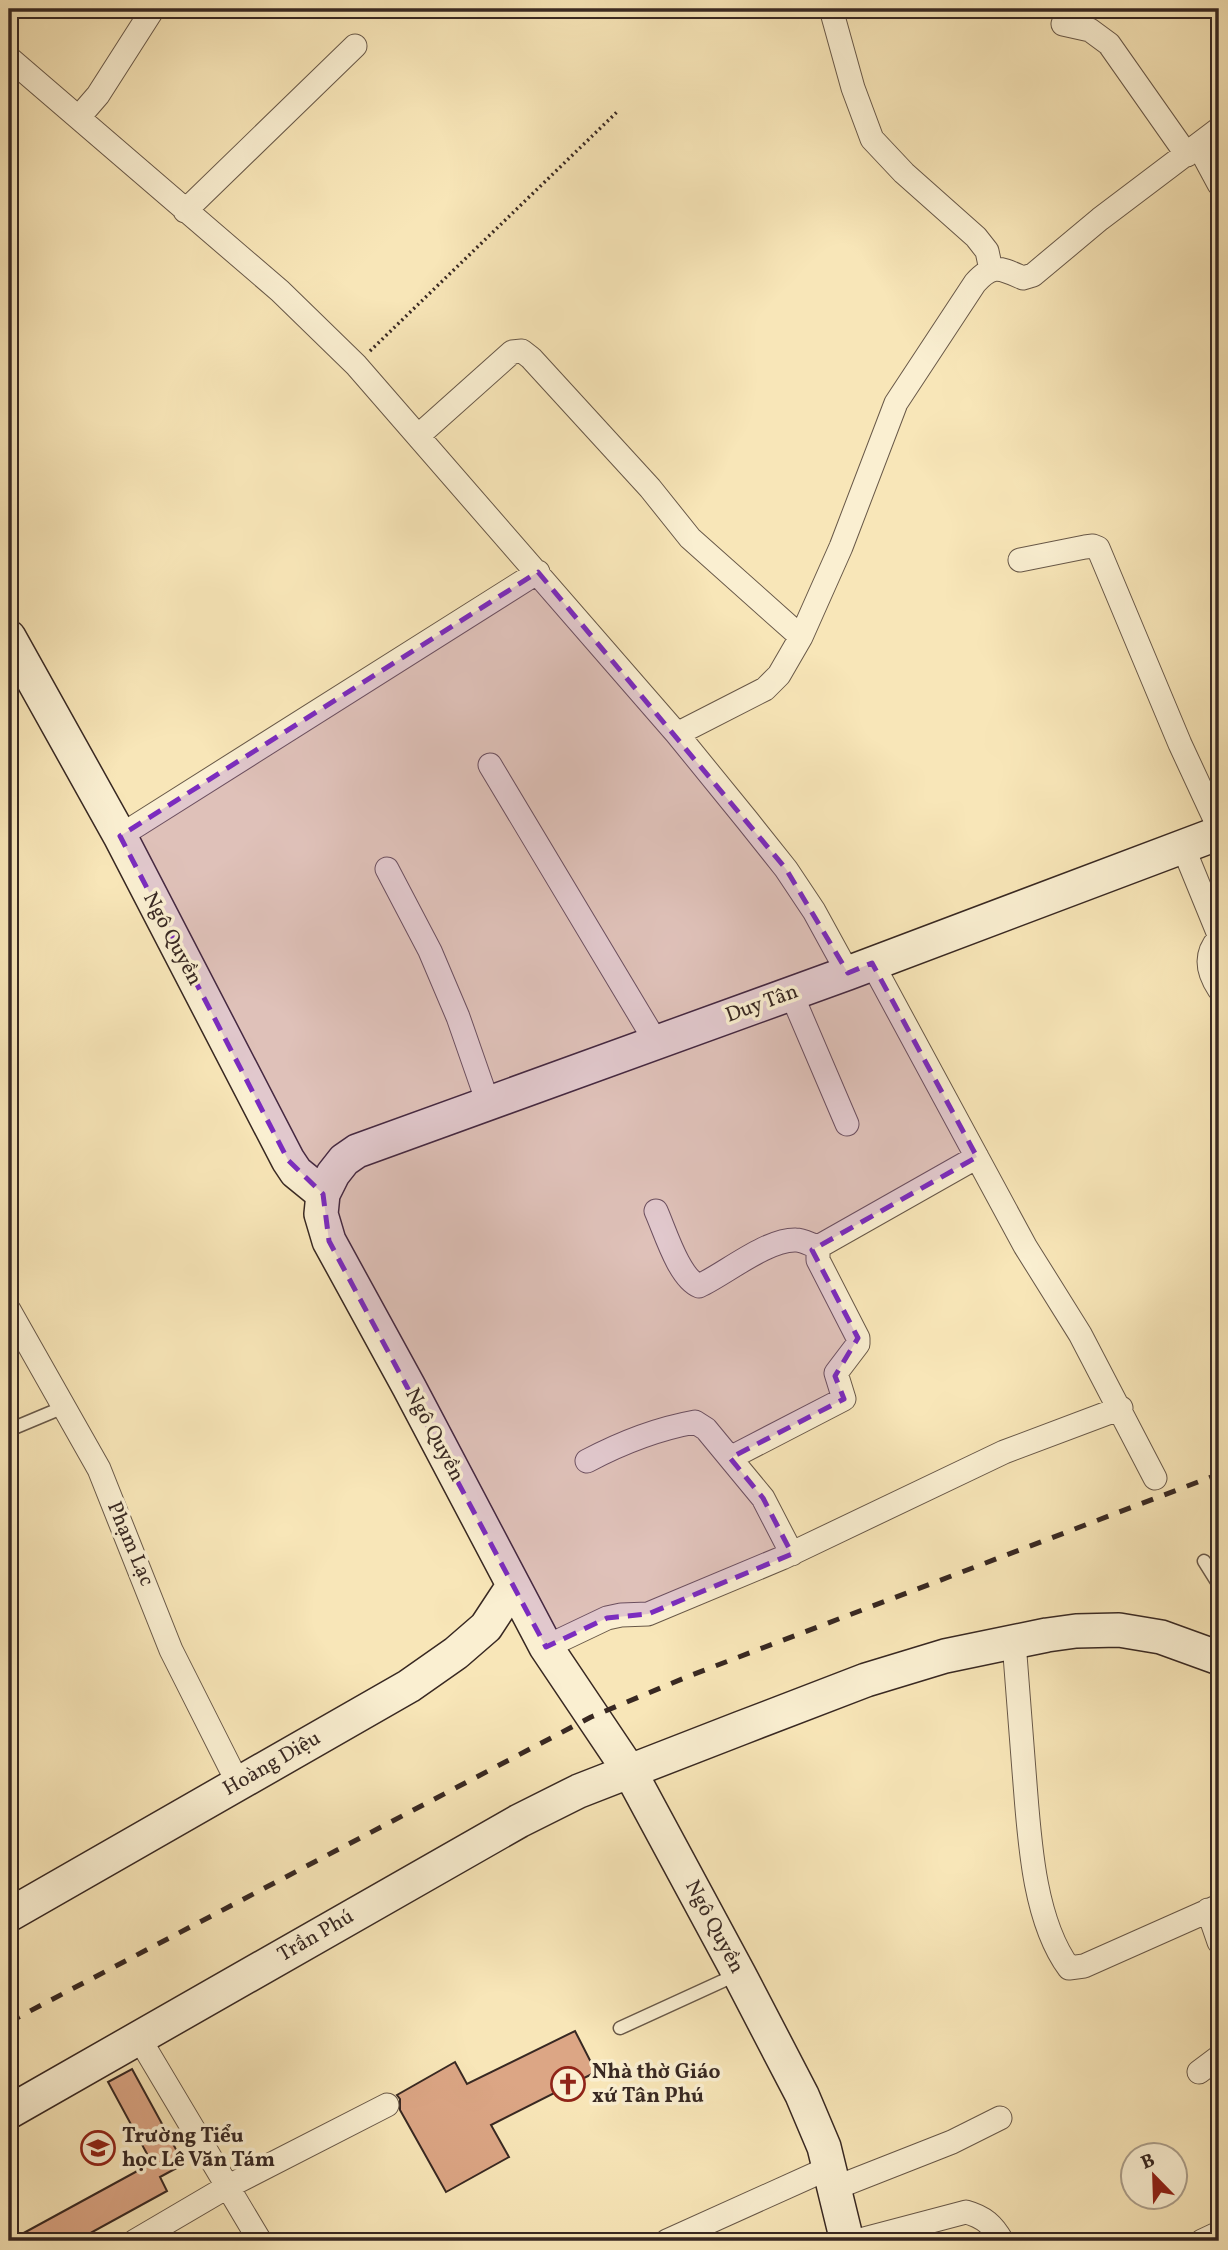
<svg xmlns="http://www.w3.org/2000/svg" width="1228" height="2250" font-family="Vollkorn,serif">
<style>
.building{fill:#dca685;stroke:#382822;stroke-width:2}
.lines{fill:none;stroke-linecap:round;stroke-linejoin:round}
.lane-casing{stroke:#685848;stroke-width:15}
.street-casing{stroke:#685848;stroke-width:25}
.secondary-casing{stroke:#382822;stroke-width:36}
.path{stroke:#382822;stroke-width:3.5;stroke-dasharray:2 3.5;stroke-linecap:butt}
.lane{stroke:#faefd1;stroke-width:12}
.street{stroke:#faefd1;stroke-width:23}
.secondary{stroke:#faefd1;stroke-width:33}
.rail{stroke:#382822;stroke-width:5;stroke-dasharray:12 12;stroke-linecap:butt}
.marked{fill:#7b2cbf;fill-opacity:0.2;stroke:#7b2cbf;stroke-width:5;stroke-dasharray:14 9;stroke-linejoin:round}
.labels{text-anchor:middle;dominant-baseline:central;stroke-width:7;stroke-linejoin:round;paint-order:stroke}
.street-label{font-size:21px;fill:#382822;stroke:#faefd1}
.poi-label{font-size:21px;font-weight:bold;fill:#382822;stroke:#faefd1;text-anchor:start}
</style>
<rect width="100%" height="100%" fill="#f8e6b8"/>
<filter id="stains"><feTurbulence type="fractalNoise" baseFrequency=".00286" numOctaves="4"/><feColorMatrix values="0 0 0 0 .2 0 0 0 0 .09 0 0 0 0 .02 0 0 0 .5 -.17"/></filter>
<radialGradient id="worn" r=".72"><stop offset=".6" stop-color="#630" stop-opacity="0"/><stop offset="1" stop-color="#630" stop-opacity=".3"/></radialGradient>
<path class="building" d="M 575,2031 L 596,2072 L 491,2125 L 509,2157 L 446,2192 L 400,2110 L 400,2099 L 397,2095 L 455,2062 L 467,2084 Z
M 132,2069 L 184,2164 L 160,2177 L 167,2191 L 76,2241 L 9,2241 L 152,2163 L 108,2082 Z"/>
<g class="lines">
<g class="lane-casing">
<path id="lane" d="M 9,1430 L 64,1407
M 1204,1561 L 1219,1585
M 620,2028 L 738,1974"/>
</g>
<g class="street-casing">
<path id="street" d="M 831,9 L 853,88 L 872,139 L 904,173 L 976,237 L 987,251 L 991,270
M 1063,24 L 1090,30 L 1109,44 L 1187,155
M 9,58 L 280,291 L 356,365 L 677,734 L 747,820 L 786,869 L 814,911 L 848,973
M 79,117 L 98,95 L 153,9
M 1198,145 L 1219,184
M 185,211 L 355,46
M 418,436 L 512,352 L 522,351 L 531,358 L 650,488 L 690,538 L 801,637
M 1020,560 L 1085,547 L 1093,546 L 1098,548 L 1180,744 L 1219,828
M 677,734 L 765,689 L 779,675 L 801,637 L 841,547 L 896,403 L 975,283 C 993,263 1000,268 1023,278 L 1033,275 L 1100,219 L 1219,129
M 490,765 L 656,1042
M 120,836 L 538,572
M 1183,847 L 1219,935
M 387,869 L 430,951 L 458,1017 L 488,1103
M 1219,938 C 1204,955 1207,971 1219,989
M 872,963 L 1025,1246 L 1080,1334 L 1155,1478
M 791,993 L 847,1124
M 656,1211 C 665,1231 679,1278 699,1286 C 725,1274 767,1239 796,1240 C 803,1240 811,1245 818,1247
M 9,1310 L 99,1469 L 171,1650 L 238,1783
M 730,1458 L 844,1399 L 836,1373 L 858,1344 L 858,1338 L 818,1260 L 818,1247 L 977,1157
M 587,1461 C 621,1443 656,1429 695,1422 L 706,1429 L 763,1498 L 792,1554
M 1014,1642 C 1017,1685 1021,1728 1024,1771 C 1029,1831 1032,1918 1069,1968 L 1084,1966 L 1219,1906
M 546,1647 L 607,1618 L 621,1615 L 648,1614 L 782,1558 L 1004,1452 L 1121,1408
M 1208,1910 L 1219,1942
M 139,2038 L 260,2241
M 1199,2072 L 1219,2057
M 835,2188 L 952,2142 L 1000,2118
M 135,2241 L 227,2187 L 387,2105
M 667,2241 L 831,2167
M 856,2241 L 966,2212 C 984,2217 993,2225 1002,2241
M 1202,2241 L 1219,2233"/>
</g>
<g class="secondary-casing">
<path id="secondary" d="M 9,637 L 120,836 L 288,1160 L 296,1172 L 323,1194
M 9,1915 L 409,1686 L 456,1653 L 486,1627 L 513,1586
M 9,2112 L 519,1821 L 579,1791 L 741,1728 L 866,1680 L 945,1656 L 1047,1635 L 1076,1631 L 1119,1630 L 1161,1637 L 1219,1658
M 847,2241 L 824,2147 L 802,2095 L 739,1974 L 630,1772 L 546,1647 L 409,1387 L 329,1241 L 321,1214 L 323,1194 L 333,1174 L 344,1160 L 357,1151 L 848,973 L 1219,833"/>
</g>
<path class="path" d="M 370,351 L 618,111"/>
<use href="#lane" class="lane"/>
<use href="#street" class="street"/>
<use href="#secondary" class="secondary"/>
<path class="rail" d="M 9,2022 L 591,1717 L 689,1676 L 1219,1474"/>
</g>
<path class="marked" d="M 538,572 L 786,869 L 848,973 L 872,963 L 977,1157 L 812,1250 L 858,1338 L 835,1376 L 844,1399 L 730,1458 L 763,1498 L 792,1554 L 648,1614 L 607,1618 L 546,1647 L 329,1241 L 323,1194 L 288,1160 L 120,836 Z"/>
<defs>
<g id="church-ring" transform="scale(1.75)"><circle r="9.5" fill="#faefd1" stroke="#8f2418" stroke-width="1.5"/><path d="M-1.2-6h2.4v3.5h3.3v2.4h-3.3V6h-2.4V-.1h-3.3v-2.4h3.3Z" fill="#8f2418"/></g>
<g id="school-ring" transform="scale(1.75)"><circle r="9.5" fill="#faefd1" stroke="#8f2418" stroke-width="1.5"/><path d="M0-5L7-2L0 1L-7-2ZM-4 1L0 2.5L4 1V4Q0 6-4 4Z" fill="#8f2418"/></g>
</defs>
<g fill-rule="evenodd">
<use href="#church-ring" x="568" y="2084"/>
<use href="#school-ring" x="98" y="2148"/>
</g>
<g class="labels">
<g class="street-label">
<text transform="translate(172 939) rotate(62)">Ngô Quyền</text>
<text transform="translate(762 1004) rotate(-20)">Duy Tân</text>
<text transform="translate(434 1435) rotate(62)">Ngô Quyền</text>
<text transform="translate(130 1544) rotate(67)">Phạm Lạc</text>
<text transform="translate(272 1764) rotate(-30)">Hoàng Diệu</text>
<text transform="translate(714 1927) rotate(62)">Ngô Quyền</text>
<text transform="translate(316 1936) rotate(-30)">Trần Phú</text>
</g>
<g class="poi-label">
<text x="592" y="2072">Nhà thờ Giáo<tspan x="592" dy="24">xứ Tân Phú</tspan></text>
<text x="122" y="2136">Trường Tiểu<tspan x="122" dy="24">học Lê Văn Tám</tspan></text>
</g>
</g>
<rect width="1228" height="2250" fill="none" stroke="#f8e6b8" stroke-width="35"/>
<rect x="10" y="10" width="1207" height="2229" fill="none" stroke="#382822" stroke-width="3.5"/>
<rect x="18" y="18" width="1193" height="2215" fill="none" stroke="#382822" stroke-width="2"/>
<g transform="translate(1154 2176) rotate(337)"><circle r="33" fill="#faefd1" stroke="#ac9f8b" stroke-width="2"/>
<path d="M0-5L12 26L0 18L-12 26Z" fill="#8f2418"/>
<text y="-10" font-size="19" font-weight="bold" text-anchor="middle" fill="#382822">B</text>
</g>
<rect width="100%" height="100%" filter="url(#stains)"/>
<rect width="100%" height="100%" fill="url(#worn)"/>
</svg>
